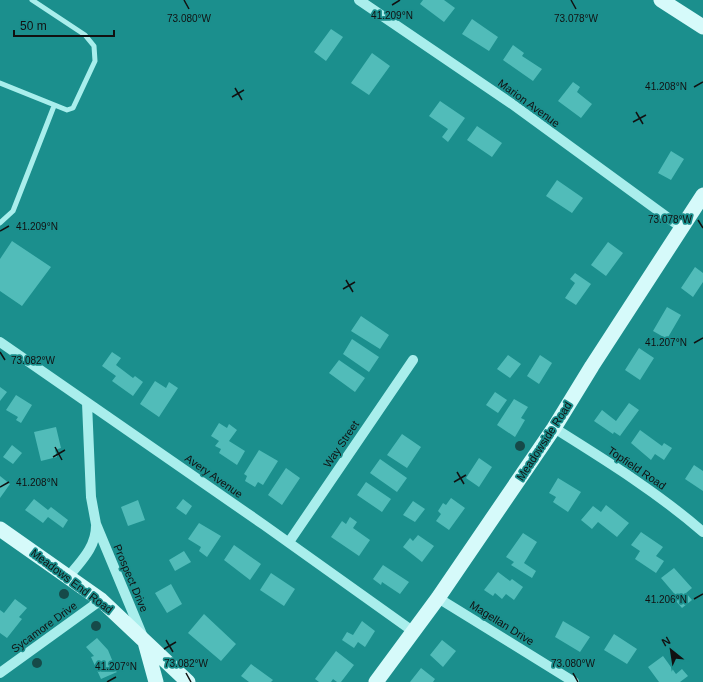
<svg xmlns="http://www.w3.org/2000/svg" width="703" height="682" font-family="Helvetica,sans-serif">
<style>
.building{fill:#51bcb9}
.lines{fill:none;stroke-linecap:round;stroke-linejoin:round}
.lane{stroke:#a9eeec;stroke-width:5}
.street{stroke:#a9eeec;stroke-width:10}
.secondary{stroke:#d6fafa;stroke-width:15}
.tree{fill:#164a49}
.ticks{fill:none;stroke:#111;stroke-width:1.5}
.labels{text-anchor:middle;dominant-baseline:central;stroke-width:3.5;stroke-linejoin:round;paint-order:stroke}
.street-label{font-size:11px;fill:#111;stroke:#1b8f8d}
.ticks-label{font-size:10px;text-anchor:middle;fill:#111;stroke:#1b8f8d;stroke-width:3.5;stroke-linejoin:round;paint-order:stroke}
</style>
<rect width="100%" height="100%" fill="#1b8f8d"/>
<path class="building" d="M 423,0 L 444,0 L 455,8 L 444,22 L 420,4 Z
M 472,19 L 498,37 L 489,51 L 462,34 Z
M 331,29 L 343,37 L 326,61 L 314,52 Z
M 513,45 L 524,53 L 522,56 L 542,69 L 533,81 L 503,60 Z
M 372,53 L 390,66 L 369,95 L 351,83 Z
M 573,82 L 580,87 L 577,92 L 592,104 L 581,118 L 558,101 Z
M 440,101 L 465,118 L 448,142 L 442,137 L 448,129 L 429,116 Z
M 477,126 L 502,143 L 492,157 L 467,140 Z
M 671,151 L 684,159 L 671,180 L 658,173 Z
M 557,180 L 583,198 L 572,213 L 546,196 Z
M 12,241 L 51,267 L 22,306 L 0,291 L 0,259 Z
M 608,242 L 623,253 L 606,276 L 591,265 Z
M 695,267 L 703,273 L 703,282 L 693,297 L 681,288 Z
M 575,273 L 591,284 L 576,305 L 565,298 L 575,283 L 570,279 Z
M 667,307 L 681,315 L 667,339 L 653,331 Z
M 361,316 L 389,335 L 380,349 L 351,331 Z
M 352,339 L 379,357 L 369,372 L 343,354 Z
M 639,348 L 654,358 L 640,380 L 625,370 Z
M 112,352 L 121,358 L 116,365 L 133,378 L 135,376 L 143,382 L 133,396 L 112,381 L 116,376 L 102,366 Z
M 508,355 L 521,364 L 510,378 L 497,369 Z
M 540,355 L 552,363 L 539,384 L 527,376 Z
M 339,360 L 365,378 L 355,392 L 329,373 Z
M 155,381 L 166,388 L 169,382 L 178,388 L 159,417 L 140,404 Z
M 0,387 L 7,392 L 0,401 Z
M 495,392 L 507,400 L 498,413 L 486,405 Z
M 16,395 L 32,405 L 21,423 L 16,420 L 18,417 L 6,410 Z
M 514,399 L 528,407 L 521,418 L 525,420 L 515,437 L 497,425 Z
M 629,403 L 639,410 L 620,436 L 614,432 L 613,434 L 594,421 L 602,410 L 616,421 Z
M 219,423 L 227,428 L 229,424 L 237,430 L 229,441 L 245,451 L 237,465 L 219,453 L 221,449 L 215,446 L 219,441 L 211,436 Z
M 56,427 L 61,448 L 55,450 L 57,457 L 41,461 L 34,432 Z
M 640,430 L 662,446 L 664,443 L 672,448 L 664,460 L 655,454 L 651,460 L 631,443 Z
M 402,434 L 421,447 L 407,468 L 387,455 Z
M 12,445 L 22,453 L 13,464 L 3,457 Z
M 259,450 L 278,461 L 263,485 L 258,482 L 255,487 L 245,481 L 247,476 L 244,474 Z
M 479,458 L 492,467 L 479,487 L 466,478 Z
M 380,459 L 407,478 L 397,492 L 370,473 Z
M 694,465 L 703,471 L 703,491 L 685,479 Z
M 286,468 L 300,478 L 282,505 L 268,495 Z
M 0,476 L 10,484 L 0,498 Z
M 558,478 L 581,492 L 568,512 L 553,502 L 556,497 L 549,493 Z
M 366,482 L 391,499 L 382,512 L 357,495 Z
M 451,498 L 465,508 L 449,530 L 436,521 L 441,514 L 438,511 L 443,503 L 446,505 Z
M 34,499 L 48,510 L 51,507 L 68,520 L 63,528 L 48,517 L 43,523 L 25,510 Z
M 183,499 L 192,506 L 186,515 L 176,508 Z
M 138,500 L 145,520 L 128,526 L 121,507 Z
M 413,501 L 425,509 L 415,522 L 403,515 Z
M 606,505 L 629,523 L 617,537 L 598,522 L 592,529 L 581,520 L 593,506 L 601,512 Z
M 350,517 L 357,522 L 353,528 L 370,540 L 359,556 L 331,537 L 342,521 L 346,524 Z
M 199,523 L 221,536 L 207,557 L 199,551 L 201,547 L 188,539 Z
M 641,532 L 663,547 L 656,556 L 664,561 L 656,573 L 635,559 L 640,551 L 631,545 Z
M 523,533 L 537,542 L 524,563 L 536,571 L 532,578 L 511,565 L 514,562 L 506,557 Z
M 418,535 L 434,546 L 422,562 L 403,547 L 410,538 L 413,541 Z
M 234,545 L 261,564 L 250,580 L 224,560 Z
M 184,551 L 191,562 L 175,571 L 169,560 Z
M 383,565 L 409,582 L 400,594 L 382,582 L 381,585 L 373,579 Z
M 674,568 L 692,588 L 686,593 L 692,600 L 682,608 L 675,600 L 678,598 L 661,578 Z
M 498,572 L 510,581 L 512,579 L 523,587 L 514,600 L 506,594 L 502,599 L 495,593 L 493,596 L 484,590 Z
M 271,573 L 295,589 L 284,606 L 260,590 Z
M 171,584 L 182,604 L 167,613 L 155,593 Z
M 15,599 L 27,608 L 19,617 L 22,619 L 7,638 L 0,633 L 0,610 L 4,613 Z
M 204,614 L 236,644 L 221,661 L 188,633 Z
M 362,621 L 375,631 L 365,647 L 358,642 L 354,648 L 342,640 L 347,632 L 353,635 Z
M 563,621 L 590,637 L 580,652 L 555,637 Z
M 614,634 L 637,649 L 627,664 L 604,650 Z
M 97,638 L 108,650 L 117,672 L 101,679 L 91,657 L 94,656 L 86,647 Z
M 442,640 L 456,651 L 443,667 L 430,655 Z
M 336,651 L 354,665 L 341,682 L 337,682 L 333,679 L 331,682 L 319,682 L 315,679 Z
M 663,656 L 676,674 L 682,669 L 688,676 L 680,682 L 659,682 L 648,667 Z
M 251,664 L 273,680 L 271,682 L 249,682 L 241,676 Z
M 421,668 L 435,679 L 433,682 L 410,682 Z"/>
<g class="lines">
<path class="lane" d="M 0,83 L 67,110 L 73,108 L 95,61 L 94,46 L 85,35 L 32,0
M 0,223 L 13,211 L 54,106"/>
<path class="street" d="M 359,0 L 512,104 L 682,228
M 0,342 L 264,525 L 414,632
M 87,403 L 91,497 L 96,524 L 143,637
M 554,428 C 605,460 657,492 703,532
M 289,542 L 413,360
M 69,576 C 81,561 96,547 96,526
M 438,598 L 574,682
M 0,673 L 101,600"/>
<path class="secondary" d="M 661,0 L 703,27
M 0,529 L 101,600 L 188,682
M 145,642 L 156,682
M 376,682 L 438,598 L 554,428 L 592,366 L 703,195"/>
</g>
<g class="tree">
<circle cx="520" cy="446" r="5"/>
<circle cx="64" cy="594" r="5"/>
<circle cx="96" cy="626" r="5"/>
<circle cx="37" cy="663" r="5"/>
</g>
<path class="ticks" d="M 184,0 L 189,9M 571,0 L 576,9M 392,5 L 400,0M 694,87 L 703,82M 235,88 L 242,100M 232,97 L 244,90M 636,112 L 643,124M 633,122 L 646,115M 698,220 L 703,228M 0,231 L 9,226M 346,280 L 353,292M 343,289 L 355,282M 694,343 L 703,338M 0,352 L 5,360M 55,447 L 62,460M 53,457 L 65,450M 457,472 L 464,484M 454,482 L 466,475M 0,487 L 9,482M 694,599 L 703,594M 166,640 L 173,652M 164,649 L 176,642M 186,673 L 191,682M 573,673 L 578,682M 107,682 L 116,677"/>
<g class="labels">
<g class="street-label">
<text transform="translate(529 103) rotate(36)">Marion Avenue</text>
<text transform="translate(544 441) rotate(-57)">Meadowside Road</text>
<text transform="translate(341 444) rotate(-56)">Way Street</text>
<text transform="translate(637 468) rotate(34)">Topfield Road</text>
<text transform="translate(214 476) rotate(35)">Avery Avenue</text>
<text transform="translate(131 578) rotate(67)">Prospect Drive</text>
<text transform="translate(72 581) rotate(37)">Meadows End Road</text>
<text transform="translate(502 623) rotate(32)">Magellan Drive</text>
<text transform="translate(44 627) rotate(-36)">Sycamore Drive</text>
</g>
</g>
<g class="ticks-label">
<text x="392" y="19">41.209°N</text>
<text x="189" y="22">73.080°W</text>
<text x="576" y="22">73.078°W</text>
<text x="666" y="90">41.208°N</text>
<text x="670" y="223">73.078°W</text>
<text x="37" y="230">41.209°N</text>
<text x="666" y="346">41.207°N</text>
<text x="33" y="364">73.082°W</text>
<text x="37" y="486">41.208°N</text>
<text x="666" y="603">41.206°N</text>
<text x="186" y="667">73.082°W</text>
<text x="573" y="667">73.080°W</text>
<text x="116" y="670">41.207°N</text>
</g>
<g transform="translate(671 650) rotate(330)" stroke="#1b8f8d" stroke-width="3" paint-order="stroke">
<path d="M0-3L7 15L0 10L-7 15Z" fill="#111111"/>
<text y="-6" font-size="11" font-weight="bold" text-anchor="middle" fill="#111111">N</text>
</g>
<path d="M14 30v6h100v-6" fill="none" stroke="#111111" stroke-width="2"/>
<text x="20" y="30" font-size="12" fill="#111111" stroke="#1b8f8d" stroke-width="3" paint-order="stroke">50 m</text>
</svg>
